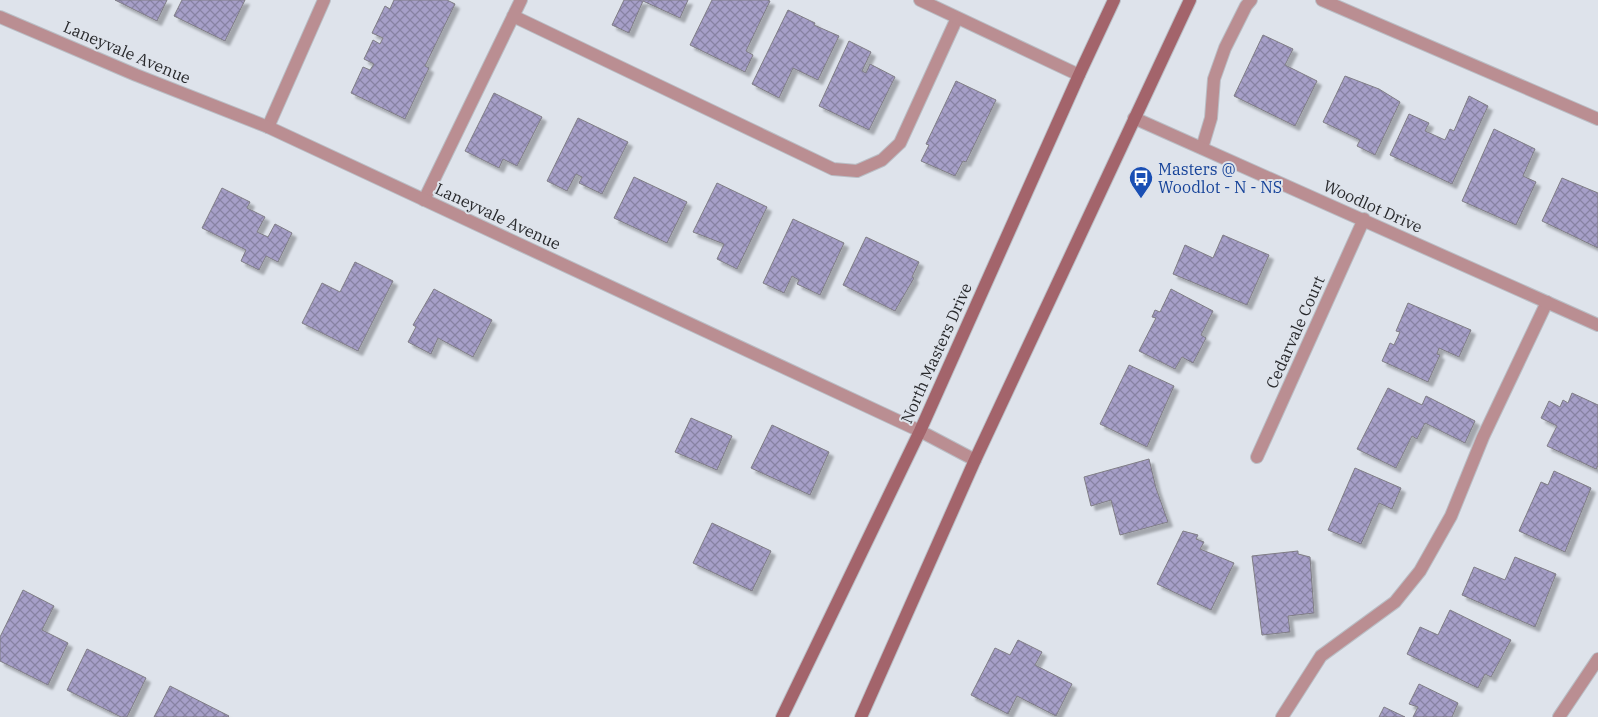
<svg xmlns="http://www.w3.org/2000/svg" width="1598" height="717" font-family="'IBM Plex Serif',serif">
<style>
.building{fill:url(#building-cross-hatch);stroke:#7f7d85;filter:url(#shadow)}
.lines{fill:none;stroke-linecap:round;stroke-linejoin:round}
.service-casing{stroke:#babec5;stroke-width:14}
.minor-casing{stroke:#babec5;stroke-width:14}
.tertiary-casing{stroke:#babec5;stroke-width:14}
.secondary-casing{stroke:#babec5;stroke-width:14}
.service{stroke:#ba8e92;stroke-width:12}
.minor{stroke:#ba8e92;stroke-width:12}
.tertiary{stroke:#ba8e92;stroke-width:12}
.secondary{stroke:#a3646b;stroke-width:12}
.labels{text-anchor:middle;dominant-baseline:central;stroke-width:4;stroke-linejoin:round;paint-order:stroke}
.street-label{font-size:16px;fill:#28292c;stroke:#dee3eb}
.transit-label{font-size:16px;fill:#164399;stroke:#dee3eb;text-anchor:start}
</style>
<defs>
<pattern id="building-cross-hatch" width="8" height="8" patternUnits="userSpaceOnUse" patternTransform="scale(1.25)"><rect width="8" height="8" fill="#a69fc8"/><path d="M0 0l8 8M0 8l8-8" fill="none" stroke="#8782a3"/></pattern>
<filter id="shadow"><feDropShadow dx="4.5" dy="4.5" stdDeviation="1" flood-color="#0004"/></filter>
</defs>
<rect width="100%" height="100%" fill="#dee3eb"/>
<path class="building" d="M 115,0 L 167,0 L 157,21 Z
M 182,0 L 245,0 L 225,41 L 174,16 Z
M 394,0 L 447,0 L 455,4 L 425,66 L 429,68 L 405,119 L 351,93 L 363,67 L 370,70 L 374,64 L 364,59 L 373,40 L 380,44 L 383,38 L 372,33 L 385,6 L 390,9 Z
M 624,0 L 688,0 L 680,18 L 643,1 L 629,33 L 612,25 Z
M 712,0 L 767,0 L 770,1 L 746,51 L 753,55 L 745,72 L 690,45 Z
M 788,10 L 815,23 L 814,25 L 839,36 L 818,80 L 793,68 L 779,98 L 752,84 Z
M 1263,35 L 1293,49 L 1285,65 L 1317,81 L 1295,126 L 1234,96 Z
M 849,41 L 871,52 L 862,71 L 866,73 L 870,64 L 895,77 L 869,130 L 819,106 Z
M 1345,76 L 1379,89 L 1400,102 L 1375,155 L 1357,146 L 1360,140 L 1323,122 Z
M 956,81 L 996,100 L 966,162 L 963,161 L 955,176 L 921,161 L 929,145 L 926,144 Z
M 494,93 L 542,117 L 517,166 L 503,159 L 499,168 L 465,151 Z
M 1469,96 L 1488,106 L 1452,184 L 1390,155 L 1409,114 L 1429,123 L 1425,131 L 1445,140 L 1450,129 L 1454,131 Z
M 578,118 L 628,142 L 602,194 L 579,183 L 582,177 L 576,174 L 567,191 L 547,181 Z
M 1494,129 L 1535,149 L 1523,176 L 1536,182 L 1516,225 L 1462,201 Z
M 634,177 L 687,202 L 667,243 L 614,218 Z
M 1562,178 L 1598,193 L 1598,248 L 1542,221 Z
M 717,183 L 767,207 L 737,269 L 717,259 L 724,244 L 693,232 Z
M 222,188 L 250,202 L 247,208 L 265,217 L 257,232 L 268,237 L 275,224 L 292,233 L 278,262 L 266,256 L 259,270 L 241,261 L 246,250 L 202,228 Z
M 793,219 L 844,243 L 820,295 L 797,284 L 799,280 L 792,276 L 784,293 L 763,283 Z
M 1223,235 L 1269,255 L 1247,305 L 1173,274 L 1185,245 L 1213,258 Z
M 866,237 L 919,262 L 912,277 L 914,278 L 895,311 L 843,285 Z
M 355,262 L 393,281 L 358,351 L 302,323 L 322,283 L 340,292 Z
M 434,289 L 492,320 L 473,357 L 438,338 L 431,354 L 408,342 L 416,327 L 413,325 Z
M 1171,289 L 1213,311 L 1201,335 L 1206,338 L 1193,363 L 1182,357 L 1175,369 L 1139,351 L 1156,318 L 1152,317 L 1155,310 L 1160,312 Z
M 1408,303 L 1471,330 L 1459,357 L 1439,348 L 1437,354 L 1440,355 L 1428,382 L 1382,361 L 1390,343 L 1394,345 L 1400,332 L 1396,331 Z
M 1129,365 L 1174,386 L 1147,447 L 1100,424 Z
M 1388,388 L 1422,405 L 1426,396 L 1475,421 L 1465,443 L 1425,423 L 1417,439 L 1412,436 L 1396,468 L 1357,449 Z
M 1572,393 L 1598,405 L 1598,466 L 1596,469 L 1547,446 L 1557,426 L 1541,418 L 1549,401 L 1560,407 L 1563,400 L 1568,403 Z
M 691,418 L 732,436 L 717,470 L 675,452 Z
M 772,425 L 829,452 L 810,495 L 751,468 Z
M 1149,459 L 1156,488 L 1168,522 L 1120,535 L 1111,500 L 1091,506 L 1084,477 Z
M 1355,468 L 1401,488 L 1392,509 L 1379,503 L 1361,544 L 1328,530 Z
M 1554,471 L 1591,488 L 1565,552 L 1519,531 L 1541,482 L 1548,485 Z
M 712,523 L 771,551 L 752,591 L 693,563 Z
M 1183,531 L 1198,535 L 1196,539 L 1204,542 L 1200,549 L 1234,563 L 1211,610 L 1157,584 Z
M 1298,551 L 1298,554 L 1310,557 L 1314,613 L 1288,616 L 1290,632 L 1262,635 L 1252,556 Z
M 1515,557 L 1556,574 L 1535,627 L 1462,595 L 1474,567 L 1505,580 Z
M 23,590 L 54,606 L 42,630 L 68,643 L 48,685 L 0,661 L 0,637 Z
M 1450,610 L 1511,640 L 1491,677 L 1485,674 L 1478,688 L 1407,654 L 1420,627 L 1438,635 Z
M 1018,640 L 1042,652 L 1035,665 L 1072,684 L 1056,716 L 1017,696 L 1008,714 L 971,695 L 995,648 L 1010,655 Z
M 87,649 L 146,678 L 127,717 L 121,717 L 67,690 Z
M 1419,684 L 1458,703 L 1452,717 L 1413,717 L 1418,707 L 1409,704 Z
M 170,686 L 229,716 L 228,717 L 154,717 Z
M 1384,707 L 1405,717 L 1379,717 Z"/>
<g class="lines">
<g class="service-casing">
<path id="service" d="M 1322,0 L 1598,119
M 513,16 L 833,169 L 857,171 L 882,160 L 900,143 L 957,18
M 1202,148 L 1211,118 L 1214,79 L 1225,48 L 1246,6 L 1251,0
M 424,200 L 521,0
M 1282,717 L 1321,656 L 1395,602 L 1420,571 L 1451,516 L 1483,437 L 1547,302"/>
</g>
<g class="minor-casing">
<path id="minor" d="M 920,0 L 1079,75
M 1134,118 L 1598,325
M 268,127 L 324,0
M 1257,457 L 1364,219
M 1559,717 L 1598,659"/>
</g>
<g class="tertiary-casing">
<path id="tertiary" d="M 0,17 L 136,75 L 268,127 L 920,431 L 975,460"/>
</g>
<g class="secondary-casing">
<path id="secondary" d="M 782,717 L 920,431 L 1079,75 L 1114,0
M 861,717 L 975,460 L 1190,0"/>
</g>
<use href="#service" class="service"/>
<use href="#minor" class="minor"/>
<use href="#tertiary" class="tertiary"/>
<use href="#secondary" class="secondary"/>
</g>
<defs>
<g id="bus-pin" transform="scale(1.25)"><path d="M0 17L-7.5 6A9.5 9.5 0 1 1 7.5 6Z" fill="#1a4fb4" stroke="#dee3eb"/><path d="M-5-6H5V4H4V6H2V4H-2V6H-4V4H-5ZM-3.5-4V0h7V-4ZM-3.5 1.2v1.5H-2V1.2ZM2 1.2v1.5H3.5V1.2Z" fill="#fff"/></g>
</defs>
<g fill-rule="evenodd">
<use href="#bus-pin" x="1141" y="178"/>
</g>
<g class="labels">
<g class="street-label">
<text transform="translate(127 52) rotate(23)">Laneyvale Avenue</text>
<text transform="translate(1373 206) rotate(24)">Woodlot Drive</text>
<text transform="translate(498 216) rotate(25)">Laneyvale Avenue</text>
<text transform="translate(1295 332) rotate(-66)">Cedarvale Court</text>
<text transform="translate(936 353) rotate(-66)">North Masters Drive</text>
</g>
<g class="transit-label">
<text x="1158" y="169">Masters @<tspan x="1158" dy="18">Woodlot - N - NS</tspan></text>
</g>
</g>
</svg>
